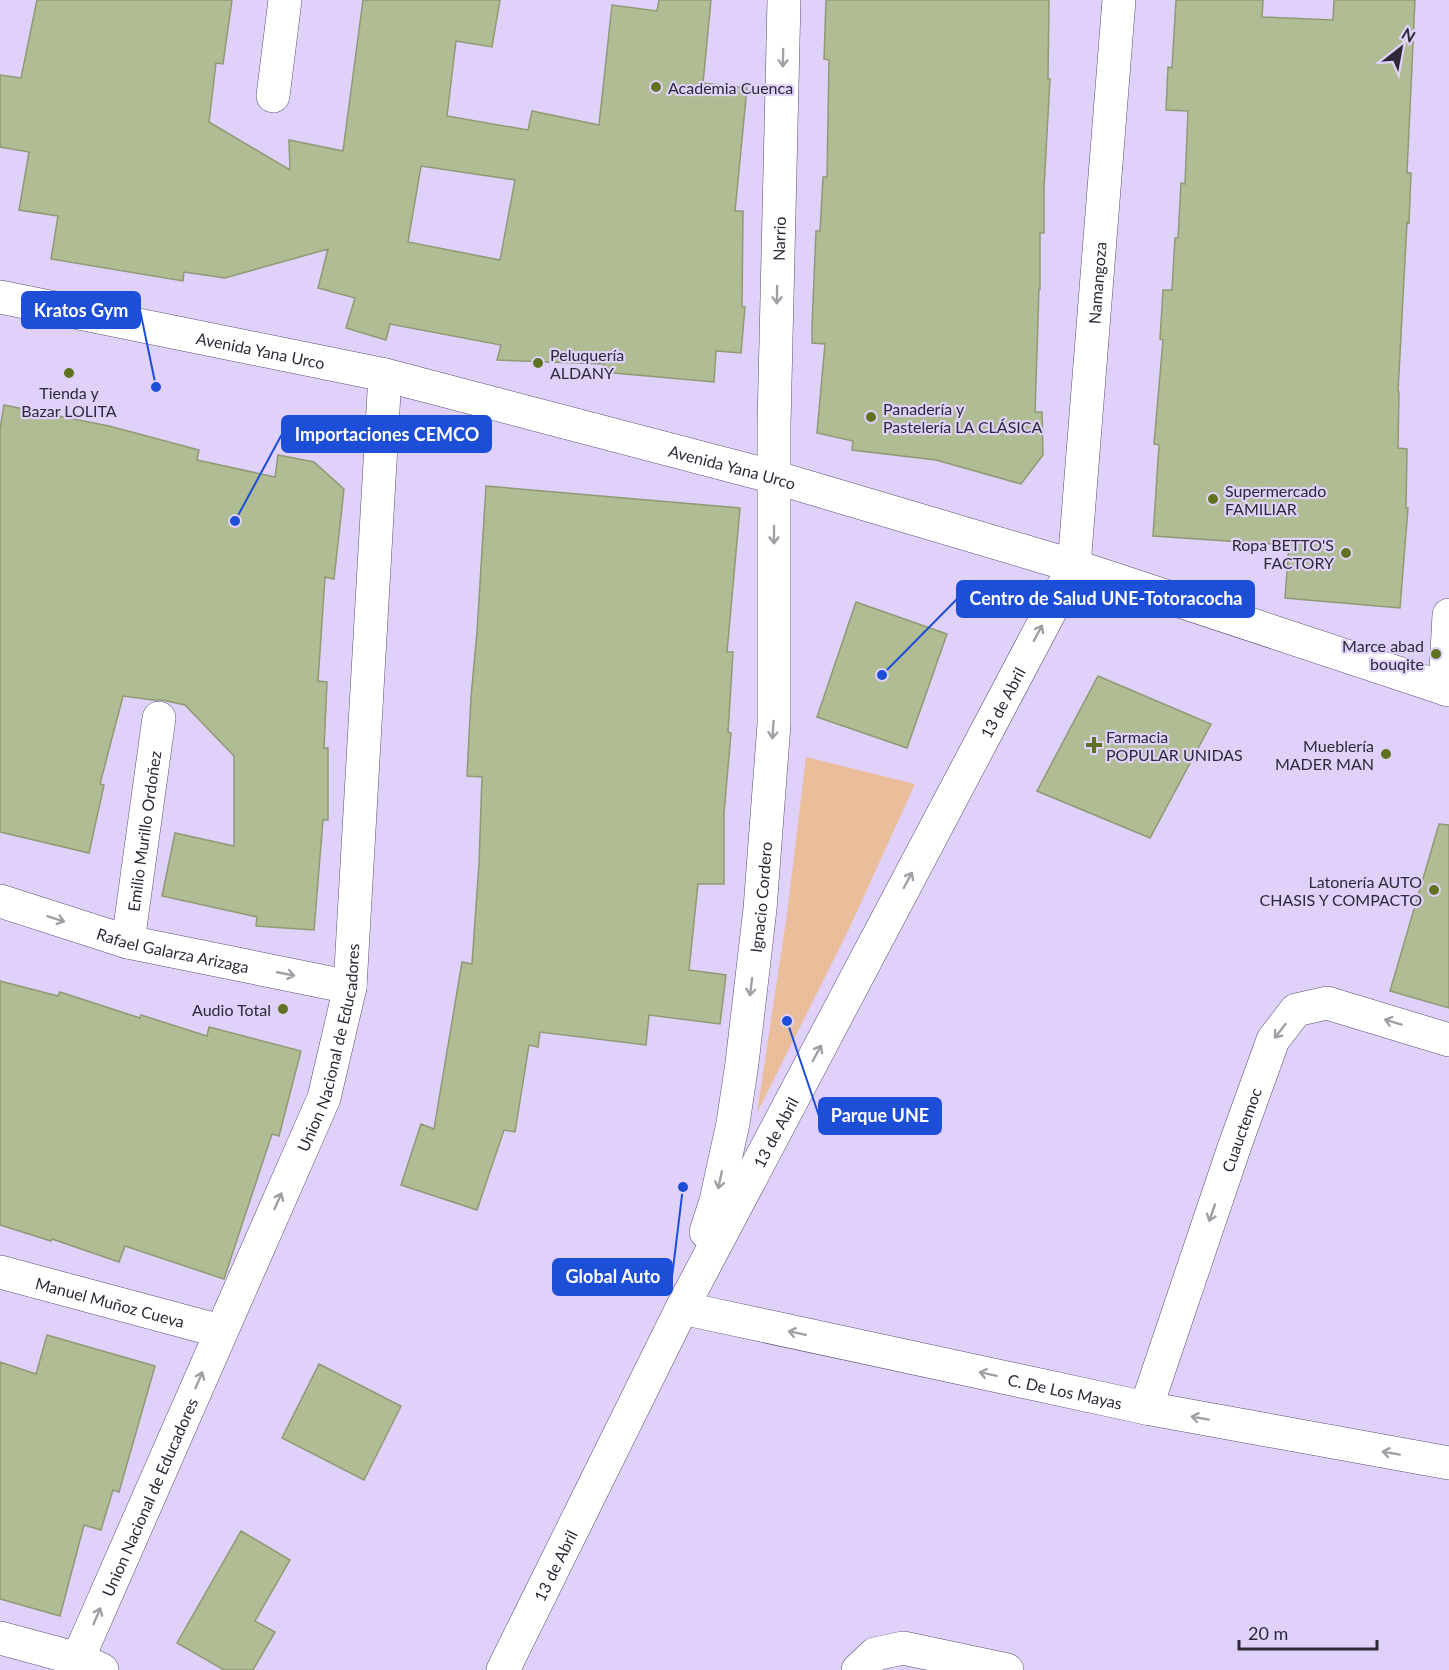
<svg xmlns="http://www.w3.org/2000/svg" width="1449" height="1670" font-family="Lato,sans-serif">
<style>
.green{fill:#eabe9a}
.building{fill:#b0bc94;stroke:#8f9a74;stroke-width:1.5;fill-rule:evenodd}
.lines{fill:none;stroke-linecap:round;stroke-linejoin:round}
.minor-casing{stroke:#5a4e6f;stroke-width:34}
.minor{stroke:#fff;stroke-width:33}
.oneway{stroke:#a19fa5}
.poi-dot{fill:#5f7220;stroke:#dfd1f9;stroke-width:2}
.labels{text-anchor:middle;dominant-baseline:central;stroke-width:4.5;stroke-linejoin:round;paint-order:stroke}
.poi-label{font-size:16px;fill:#2e2938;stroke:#dfd1f9;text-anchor:start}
.street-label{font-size:16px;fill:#2e2938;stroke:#dfd1f9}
.leader{fill:none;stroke:#1d4ed8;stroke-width:2}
.callout-dot{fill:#1d4ed8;stroke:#dfd1f9;stroke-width:2}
.callout{fill:#1d4ed8;stroke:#1d4ed8;stroke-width:2}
.callout-label{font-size:18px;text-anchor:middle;font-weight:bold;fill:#fff}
</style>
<rect width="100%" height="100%" fill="#dfd1f9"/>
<path class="green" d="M 806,757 L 915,784 L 849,929 L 757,1113 L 787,914 Z"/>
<path class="building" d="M 37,0 L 232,0 L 223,64 L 216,63 L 209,122 L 290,170 L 289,140 L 343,151 L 363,0 L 500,0 L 492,47 L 456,41 L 447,116 L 528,130 L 532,111 L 599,125 L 612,5 L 657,11 L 659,0 L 711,0 L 703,83 L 747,88 L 735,211 L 743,211 L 742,307 L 745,307 L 741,353 L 716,351 L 714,382 L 603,372 L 604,364 L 497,360 L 501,345 L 390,324 L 386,340 L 346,328 L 355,298 L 318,288 L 328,249 L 225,278 L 184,272 L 183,281 L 51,259 L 58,216 L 19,210 L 29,152 L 0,147 L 0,75 L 21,78 ZM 421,166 L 515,180 L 500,260 L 408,242 Z
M 826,0 L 1049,0 L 1048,79 L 1050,79 L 1044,188 L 1044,233 L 1040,233 L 1040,289 L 1039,289 L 1035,412 L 1042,412 L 1043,455 L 1021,484 L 936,460 L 852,450 L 853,441 L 817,433 L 825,344 L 812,343 L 812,326 L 816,231 L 820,231 L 823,177 L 827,177 L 829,60 L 824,59 Z
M 1176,0 L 1263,0 L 1262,17 L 1333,20 L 1334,0 L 1415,0 L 1407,173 L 1411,173 L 1409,223 L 1407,222 L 1398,392 L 1399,392 L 1398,448 L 1407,449 L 1406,508 L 1408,508 L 1400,608 L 1285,598 L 1289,545 L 1153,536 L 1159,445 L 1154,444 L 1163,340 L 1160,339 L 1163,290 L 1172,290 L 1175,238 L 1178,238 L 1181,183 L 1185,184 L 1188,111 L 1166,110 L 1168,67 L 1172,68 Z
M 4,405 L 109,426 L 199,450 L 197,460 L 275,477 L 278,455 L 314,462 L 344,489 L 334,579 L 325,577 L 318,681 L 327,682 L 324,748 L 328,748 L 328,820 L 323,820 L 314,930 L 256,926 L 257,917 L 162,896 L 175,833 L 234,846 L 234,756 L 185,705 L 162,700 L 153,700 L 123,696 L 100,784 L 104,785 L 89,853 L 0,832 L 0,429 Z
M 486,486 L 740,508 L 727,652 L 733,652 L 728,732 L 731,733 L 724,813 L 724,884 L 698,884 L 689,970 L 726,975 L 720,1024 L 649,1015 L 646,1045 L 540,1032 L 538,1047 L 529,1045 L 515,1132 L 504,1130 L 477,1210 L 401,1185 L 421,1124 L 434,1129 L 462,962 L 472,964 L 479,863 L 482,777 L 467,776 L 471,697 L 477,632 Z
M 856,602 L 947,634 L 907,748 L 817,717 Z
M 1098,676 L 1211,724 L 1150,838 L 1037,791 Z
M 1439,824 L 1449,825 L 1449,1008 L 1390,991 Z
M 0,981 L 58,996 L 60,992 L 140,1018 L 141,1015 L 207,1036 L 209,1027 L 301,1051 L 279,1136 L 272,1134 L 224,1279 L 125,1246 L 119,1262 L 52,1239 L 51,1241 L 0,1225 Z
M 47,1335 L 155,1366 L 119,1492 L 113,1490 L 101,1530 L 84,1525 L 60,1616 L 0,1599 L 0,1362 L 36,1374 Z
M 319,1364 L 401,1406 L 364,1480 L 282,1438 Z
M 241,1531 L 290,1560 L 255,1621 L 275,1632 L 253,1670 L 224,1670 L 177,1643 Z"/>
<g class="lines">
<g class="minor-casing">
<g id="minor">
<path d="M 273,96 L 285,0"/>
<path id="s1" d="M 0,297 L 385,375 L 774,477 L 1074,566 L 1449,690"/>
<path d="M 1445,689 L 1449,615"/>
<path id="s2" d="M 0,901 L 128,942 L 350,987"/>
<path id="s3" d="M 128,942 L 159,718"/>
<path id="s4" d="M 706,1232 L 716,1201 L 733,1123 L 742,1063 L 760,909 L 774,724 L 774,425 L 784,0"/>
<path id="s5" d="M 0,1272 L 220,1331"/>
<path id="s6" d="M 682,1308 L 1146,1408 L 1449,1463"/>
<path id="s7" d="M 1146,1408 L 1235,1145 L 1273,1040 L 1296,1010 L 1327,1003 L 1449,1040"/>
<path d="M 0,1638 L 78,1659 L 102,1670"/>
<path id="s8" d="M 73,1670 L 324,1098 L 350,987 L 385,375"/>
<path id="s9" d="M 503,1670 L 682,1308 L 1074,566 L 1119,0"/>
<path d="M 858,1670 L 875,1654 L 903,1648 L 1007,1670"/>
</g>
</g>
<use href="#minor" class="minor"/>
</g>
<defs><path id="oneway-shaft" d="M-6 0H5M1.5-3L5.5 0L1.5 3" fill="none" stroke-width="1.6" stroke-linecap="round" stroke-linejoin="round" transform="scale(1.5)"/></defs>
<g class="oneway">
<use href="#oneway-shaft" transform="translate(783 58) rotate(91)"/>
<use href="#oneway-shaft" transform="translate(777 295) rotate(91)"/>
<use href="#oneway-shaft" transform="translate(774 535) rotate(90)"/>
<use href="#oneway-shaft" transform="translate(1038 633) rotate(-62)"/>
<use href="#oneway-shaft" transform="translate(773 730) rotate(94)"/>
<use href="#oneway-shaft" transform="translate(908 880) rotate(-62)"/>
<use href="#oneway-shaft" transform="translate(56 919) rotate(18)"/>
<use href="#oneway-shaft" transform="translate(286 974) rotate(11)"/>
<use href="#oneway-shaft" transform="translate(751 987) rotate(97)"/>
<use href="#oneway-shaft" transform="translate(1393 1022) rotate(-163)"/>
<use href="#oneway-shaft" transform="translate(1280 1031) rotate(128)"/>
<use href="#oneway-shaft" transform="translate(817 1053) rotate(-62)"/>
<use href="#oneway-shaft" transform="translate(720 1180) rotate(102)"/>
<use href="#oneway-shaft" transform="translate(278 1201) rotate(-66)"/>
<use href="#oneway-shaft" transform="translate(1212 1213) rotate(109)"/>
<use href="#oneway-shaft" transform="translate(797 1333) rotate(-168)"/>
<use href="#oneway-shaft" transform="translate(988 1374) rotate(-168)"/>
<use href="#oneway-shaft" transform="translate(199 1380) rotate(-67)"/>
<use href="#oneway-shaft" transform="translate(1200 1418) rotate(-170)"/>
<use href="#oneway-shaft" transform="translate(1391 1453) rotate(-170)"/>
<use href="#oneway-shaft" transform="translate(97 1616) rotate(-67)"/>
</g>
<g class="poi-dot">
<circle cx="656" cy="87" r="6"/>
<circle cx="538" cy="363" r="6"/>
<circle cx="69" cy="373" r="6"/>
<circle cx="871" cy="417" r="6"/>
<circle cx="1213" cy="499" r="6"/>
<circle cx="1346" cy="553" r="6"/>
<circle cx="1436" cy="654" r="6"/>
<path d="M1091 736h6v6h6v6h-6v6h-6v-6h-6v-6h6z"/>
<circle cx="1386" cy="754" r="6"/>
<circle cx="1434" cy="890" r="6"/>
<circle cx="283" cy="1009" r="6"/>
</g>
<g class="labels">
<g class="poi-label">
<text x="668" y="87">Academia Cuenca</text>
<text x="550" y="354">Peluquería<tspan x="550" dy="18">ALDANY</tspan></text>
<text x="69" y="392" text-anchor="middle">Tienda y<tspan x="69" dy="18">Bazar LOLITA</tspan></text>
<text x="883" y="408">Panadería y<tspan x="883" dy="18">Pastelería LA CLÁSICA</tspan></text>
<text x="1225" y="490">Supermercado<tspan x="1225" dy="18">FAMILIAR</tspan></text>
<text x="1334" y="544" text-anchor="end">Ropa BETTO'S<tspan x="1334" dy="18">FACTORY</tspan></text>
<text x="1424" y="645" text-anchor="end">Marce abad<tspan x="1424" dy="18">bouqite</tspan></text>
<text x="1106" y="736">Farmacia<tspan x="1106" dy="18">POPULAR UNIDAS</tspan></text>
<text x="1374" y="745" text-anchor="end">Mueblería<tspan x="1374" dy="18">MADER MAN</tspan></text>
<text x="1422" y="881" text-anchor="end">Latonería AUTO<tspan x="1422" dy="18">CHASIS Y COMPACTO</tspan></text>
<text x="271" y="1009" text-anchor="end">Audio Total</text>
</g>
<g class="street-label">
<text stroke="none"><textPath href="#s4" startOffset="999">Narrio</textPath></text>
<text stroke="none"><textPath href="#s9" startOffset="1527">Namangoza</textPath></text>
<text stroke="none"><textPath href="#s1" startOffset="266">Avenida Yana Urco</textPath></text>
<text stroke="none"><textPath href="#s1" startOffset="752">Avenida Yana Urco</textPath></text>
<text stroke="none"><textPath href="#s9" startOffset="1089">13 de Abril</textPath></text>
<text stroke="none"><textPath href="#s3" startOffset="112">Emilio Murillo Ordoñez</textPath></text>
<text stroke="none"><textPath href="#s4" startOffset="340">Ignacio Cordero</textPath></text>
<text stroke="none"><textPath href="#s2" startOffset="180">Rafael Galarza Arizaga</textPath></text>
<text stroke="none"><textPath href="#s8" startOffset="675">Union Nacional de Educadores</textPath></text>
<text stroke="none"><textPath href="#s7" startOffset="294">Cuauctemoc</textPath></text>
<text stroke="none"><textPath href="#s9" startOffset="603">13 de Abril</textPath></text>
<text stroke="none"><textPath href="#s5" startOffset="114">Manuel Muñoz Cueva</textPath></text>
<text stroke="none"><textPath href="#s6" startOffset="392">C. De Los Mayas</textPath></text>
<text stroke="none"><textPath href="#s8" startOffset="189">Union Nacional de Educadores</textPath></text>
<text stroke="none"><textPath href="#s9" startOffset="117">13 de Abril</textPath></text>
</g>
</g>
<path class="leader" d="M156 387L140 310M235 521L282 434M882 675L957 599M787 1021L819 1116M683 1187L672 1277"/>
<g class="callout-dot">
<circle cx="156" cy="387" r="6"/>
<circle cx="235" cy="521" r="6"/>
<circle cx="882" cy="675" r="6"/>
<circle cx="787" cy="1021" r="6"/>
<circle cx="683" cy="1187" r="6"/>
</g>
<g class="callout">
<rect x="22" y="292" width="118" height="36" rx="6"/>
<rect x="282" y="416" width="209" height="36" rx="6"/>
<rect x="957" y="581" width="297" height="36" rx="6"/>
<rect x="819" y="1098" width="122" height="36" rx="6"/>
<rect x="553" y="1259" width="119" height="36" rx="6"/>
</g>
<g class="callout-label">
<text x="81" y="317">Kratos Gym</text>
<text x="387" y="441">Importaciones CEMCO</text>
<text x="1106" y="605">Centro de Salud UNE-Totoracocha</text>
<text x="880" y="1122">Parque UNE</text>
<text x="613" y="1283">Global Auto</text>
</g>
<g transform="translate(1401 48) rotate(31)" stroke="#dfd1f9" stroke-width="4.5" paint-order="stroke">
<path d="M0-4.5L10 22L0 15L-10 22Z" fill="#2e2938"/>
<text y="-9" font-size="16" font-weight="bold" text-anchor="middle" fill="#2e2938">N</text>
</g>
<path d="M1239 1640v9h138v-9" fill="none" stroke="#2e2938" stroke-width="3"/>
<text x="1248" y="1640" font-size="18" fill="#2e2938" stroke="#dfd1f9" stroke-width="4.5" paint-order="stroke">20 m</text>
</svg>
